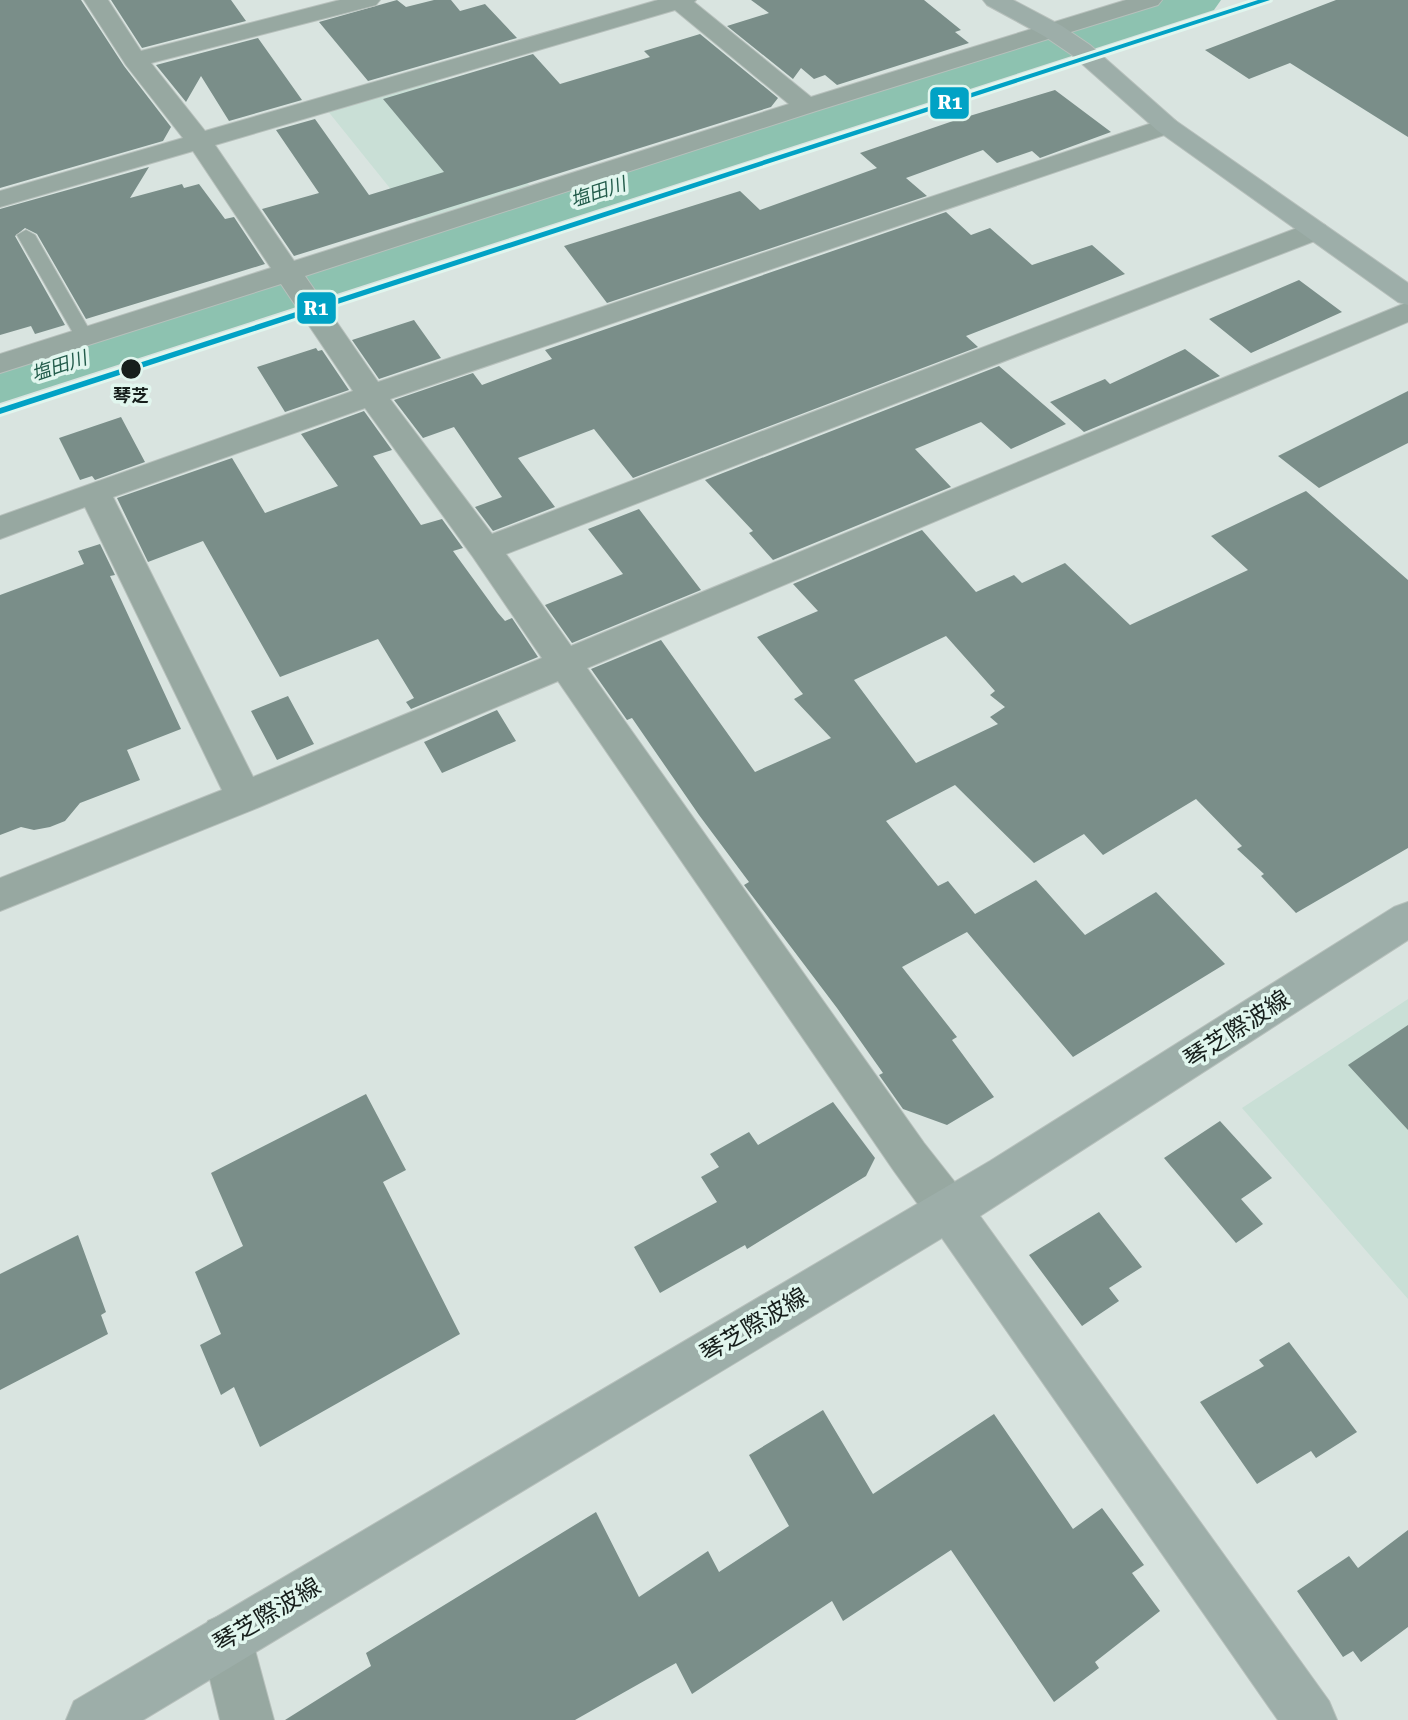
<svg xmlns="http://www.w3.org/2000/svg" width="1408" height="1720" font-family="'Roboto Serif','Noto Sans JP',serif">
<style>
.built{fill:#c9dfd6}
.lines{fill:none;stroke-linecap:round;stroke-linejoin:round}
.river{fill:#8dc2b0;fill-rule:evenodd}
.building{fill:#7a8e89;fill-rule:evenodd}
.lane-casing{stroke:#b7c0bc;stroke-width:2}
.street-casing{stroke:#b7c0bc;stroke-width:2}
.secondary-casing{stroke:#b7c0bc;stroke-width:2}
.lane{fill:#97a8a1;fill-rule:evenodd}
.street{fill:#97a8a1;fill-rule:evenodd}
.secondary{fill:#9daea9;fill-rule:evenodd}
.rail-1-casing{stroke:#e1f6ee;stroke-width:6}
.rail-1{fill:#01a2c5;fill-rule:evenodd}
.stop-dot{fill:#171f1c;stroke:#e1f6ee;stroke-width:2.5}
.labels{text-anchor:middle;dominant-baseline:central;stroke-width:7;stroke-linejoin:round;paint-order:stroke}
.far-stop-label{font-size:18px;font-weight:bold;fill:#171f1c;stroke:#e1f6ee}
.far-water-label{font-size:19px;font-style:italic;fill:#235c4b;stroke:#e1f6ee}
.near-street-label{font-size:24px;fill:#171f1c;stroke:#e1f6ee}
.line-badge{stroke:#e1f6ee;stroke-width:2.5}
.badge-label{font-size:19px;text-anchor:middle;font-weight:bold;fill:#fff}
</style>
<rect width="100%" height="100%" fill="#d9e4e0"/>
<path class="built" d="M 434,79 L 531,187 L 418,223 L 327,110 Z
M 1408,999 L 1408,1299 L 1242,1108 Z"/>
<g class="lines">
<path class="river" d="M 1149,0 L 1221,0 L 1214,10 L 0,403 L 0,363 Z"/>
</g>
<path class="building" d="M 0,0 L 81,0 L 124,66 L 171,127 L 163,141 L 0,188 Z
M 111,0 L 231,0 L 246,21 L 142,48 Z
M 397,0 L 406,7 L 434,0 L 451,0 L 460,11 L 485,4 L 517,38 L 368,81 L 319,22 Z
M 751,0 L 924,0 L 961,30 L 955,32 L 969,43 L 837,85 L 825,75 L 814,79 L 801,68 L 793,79 L 727,26 L 769,13 Z
M 1336,0 L 1408,0 L 1408,137 L 1290,63 L 1249,79 L 1205,50 Z
M 700,34 L 778,98 L 771,107 L 294,256 L 262,209 L 319,193 L 276,130 L 315,119 L 369,195 L 444,172 L 383,99 L 533,54 L 560,84 L 650,57 L 644,51 Z
M 258,38 L 302,100 L 229,121 L 201,76 L 186,102 L 156,65 Z
M 1055,90 L 1111,132 L 1040,158 L 1032,151 L 997,163 L 983,150 L 906,178 L 927,196 L 607,303 L 564,246 L 740,191 L 760,210 L 877,168 L 860,153 L 953,121 Z
M 149,167 L 130,198 L 182,184 L 184,188 L 199,184 L 225,219 L 234,217 L 265,264 L 86,319 L 37,234 L 25,228 L 15,236 L 65,325 L 35,334 L 31,326 L 0,335 L 0,209 Z
M 946,212 L 971,235 L 990,228 L 1032,265 L 1092,245 L 1125,274 L 966,336 L 978,347 L 633,478 L 594,429 L 518,458 L 555,507 L 493,531 L 475,507 L 502,497 L 454,427 L 423,438 L 394,400 L 473,373 L 482,385 L 552,359 L 545,350 Z
M 1299,280 L 1342,312 L 1251,353 L 1209,319 Z
M 414,320 L 441,358 L 379,379 L 352,340 Z
M 316,348 L 318,351 L 322,350 L 349,390 L 285,412 L 257,367 Z
M 1185,349 L 1220,376 L 1084,432 L 1050,402 L 1105,379 L 1110,384 Z
M 999,366 L 1066,424 L 1011,449 L 981,422 L 915,449 L 951,487 L 773,560 L 749,533 L 753,531 L 705,480 Z
M 1408,391 L 1408,443 L 1319,488 L 1278,456 Z
M 364,411 L 392,450 L 373,456 L 421,525 L 442,519 L 463,548 L 453,551 L 498,613 L 505,621 L 512,618 L 538,657 L 411,709 L 406,702 L 414,698 L 378,639 L 280,677 L 203,541 L 148,562 L 117,498 L 232,458 L 265,513 L 338,486 L 301,434 Z
M 121,417 L 145,462 L 95,480 L 92,476 L 80,480 L 59,438 Z
M 1306,491 L 1408,580 L 1408,848 L 1296,913 L 1261,876 L 1264,874 L 1237,849 L 1242,846 L 1196,799 L 1103,855 L 1084,834 L 1034,863 L 955,785 L 886,821 L 938,886 L 948,881 L 975,914 L 1036,880 L 1085,935 L 1156,892 L 1225,964 L 1073,1057 L 967,932 L 902,967 L 957,1037 L 952,1040 L 994,1097 L 947,1125 L 903,1109 L 879,1075 L 883,1073 L 837,1008 L 744,885 L 749,882 L 699,815 L 632,718 L 627,720 L 591,669 L 661,640 L 755,772 L 831,738 L 794,699 L 803,694 L 757,637 L 818,611 L 793,584 L 922,530 L 976,592 L 1014,575 L 1022,583 L 1065,563 L 1130,625 L 1248,570 L 1211,536 ZM 946,636 L 995,691 L 990,695 L 1005,707 L 990,717 L 998,724 L 916,763 L 854,680 Z
M 639,509 L 701,590 L 572,643 L 545,605 L 623,574 L 588,529 Z
M 100,544 L 115,575 L 110,576 L 181,729 L 127,750 L 140,780 L 80,803 L 65,821 L 50,827 L 34,830 L 21,827 L 0,835 L 0,595 L 84,564 L 78,551 Z
M 288,696 L 314,744 L 277,760 L 251,711 Z
M 497,710 L 516,741 L 442,773 L 424,742 Z
M 1408,1025 L 1408,1130 L 1348,1065 Z
M 366,1094 L 406,1170 L 383,1182 L 460,1334 L 260,1447 L 234,1387 L 221,1395 L 200,1345 L 221,1334 L 195,1272 L 243,1246 L 211,1173 Z
M 833,1102 L 875,1158 L 866,1176 L 747,1249 L 745,1245 L 660,1293 L 634,1247 L 717,1202 L 701,1177 L 719,1167 L 710,1154 L 749,1132 L 758,1145 Z
M 1220,1121 L 1272,1178 L 1241,1199 L 1263,1224 L 1236,1243 L 1164,1158 Z
M 1099,1212 L 1142,1267 L 1109,1288 L 1119,1301 L 1082,1326 L 1029,1255 Z
M 78,1235 L 106,1312 L 101,1315 L 108,1334 L 0,1390 L 0,1274 Z
M 1289,1342 L 1357,1432 L 1316,1458 L 1311,1451 L 1257,1484 L 1200,1402 L 1264,1366 L 1259,1360 Z
M 823,1410 L 873,1494 L 994,1414 L 1073,1529 L 1102,1508 L 1144,1565 L 1132,1573 L 1160,1611 L 1095,1662 L 1099,1668 L 1054,1702 L 951,1550 L 843,1621 L 832,1601 L 692,1694 L 676,1663 L 575,1720 L 285,1720 L 371,1666 L 366,1653 L 596,1512 L 639,1597 L 708,1551 L 719,1572 L 789,1526 L 749,1455 Z
M 1408,1530 L 1408,1627 L 1361,1662 L 1353,1651 L 1343,1657 L 1297,1591 L 1349,1556 L 1358,1568 Z"/>
<g class="lines">
<g class="lane-casing">
<path id="lane" d="M 26,230 L 35,235 L 94,338 L 92,342 L 85,344 L 76,338 L 17,235 Z"/>
</g>
<g class="street-casing">
<path id="street" d="M 84,0 L 108,0 L 141,51 L 340,0 L 380,0 L 376,5 L 151,63 L 205,131 L 658,0 L 696,0 L 694,2 L 811,97 L 1126,0 L 1162,0 L 1158,5 L 816,111 L 305,276 L 378,382 L 1158,121 L 1167,118 L 1176,121 L 1180,126 L 1176,131 L 390,399 L 492,534 L 1305,225 L 1315,223 L 1325,225 L 1329,231 L 1325,237 L 506,554 L 571,646 L 1408,302 L 1408,322 L 587,668 L 924,1143 L 965,1195 L 971,1210 L 965,1225 L 949,1231 L 933,1225 L 894,1171 L 558,681 L 257,808 L 0,911 L 0,878 L 222,790 L 85,507 L 0,539 L 0,516 L 353,391 L 281,284 L 0,373 L 0,354 L 271,268 L 193,151 L 0,207 L 0,191 L 183,138 L 126,65 ZM 675,10 L 789,104 L 294,261 L 215,145 ZM 365,408 L 473,557 L 542,658 L 253,777 L 113,497 Z
M 226,1613 L 244,1621 L 252,1639 L 274,1720 L 220,1720 L 200,1639 L 208,1621 Z"/>
</g>
<g class="secondary-casing">
<path id="secondary" d="M 983,0 L 1013,0 L 1062,26 L 1090,45 L 1176,121 L 1408,283 L 1408,305 L 1398,302 L 1158,131 L 1072,55 L 1044,36 L 987,5 Z
M 1408,902 L 1408,940 L 980,1216 L 1329,1701 L 1337,1720 L 1278,1720 L 942,1238 L 143,1720 L 66,1720 L 74,1701 L 990,1161 L 1394,907 Z"/>
</g>
<use href="#lane" class="lane"/>
<use href="#street" class="street"/>
<use href="#secondary" class="secondary"/>
<g class="rail-1-casing">
<path id="rail-1" d="M 1258,0 L 1270,0 L 0,414 L 0,408 Z"/>
</g>
<use href="#rail-1" class="rail-1"/>
</g>
<circle class="stop-dot" cx="131" cy="369" r="11"/>
<g class="labels">
<g class="far-stop-label">
<text x="131" y="395">琴芝</text>
</g>
<g class="far-water-label">
<text transform="translate(598 192) rotate(-18)">塩田川</text>
<text transform="translate(59 366) rotate(-18)">塩田川</text>
</g>
<g class="near-street-label">
<text transform="translate(1237 1029) rotate(-33)">琴芝際波線</text>
<text transform="translate(754 1325) rotate(-31)">琴芝際波線</text>
<text transform="translate(267 1615) rotate(-31)">琴芝際波線</text>
</g>
</g>
<g class="line-badge">
<rect x="929" y="86" width="41" height="34" rx="7" fill="#01a2c5"/>
<rect x="296" y="291" width="41" height="34" rx="7" fill="#01a2c5"/>
</g>
<g class="badge-label">
<text x="950" y="109">R1</text>
<text x="316" y="315">R1</text>
</g>
</svg>
